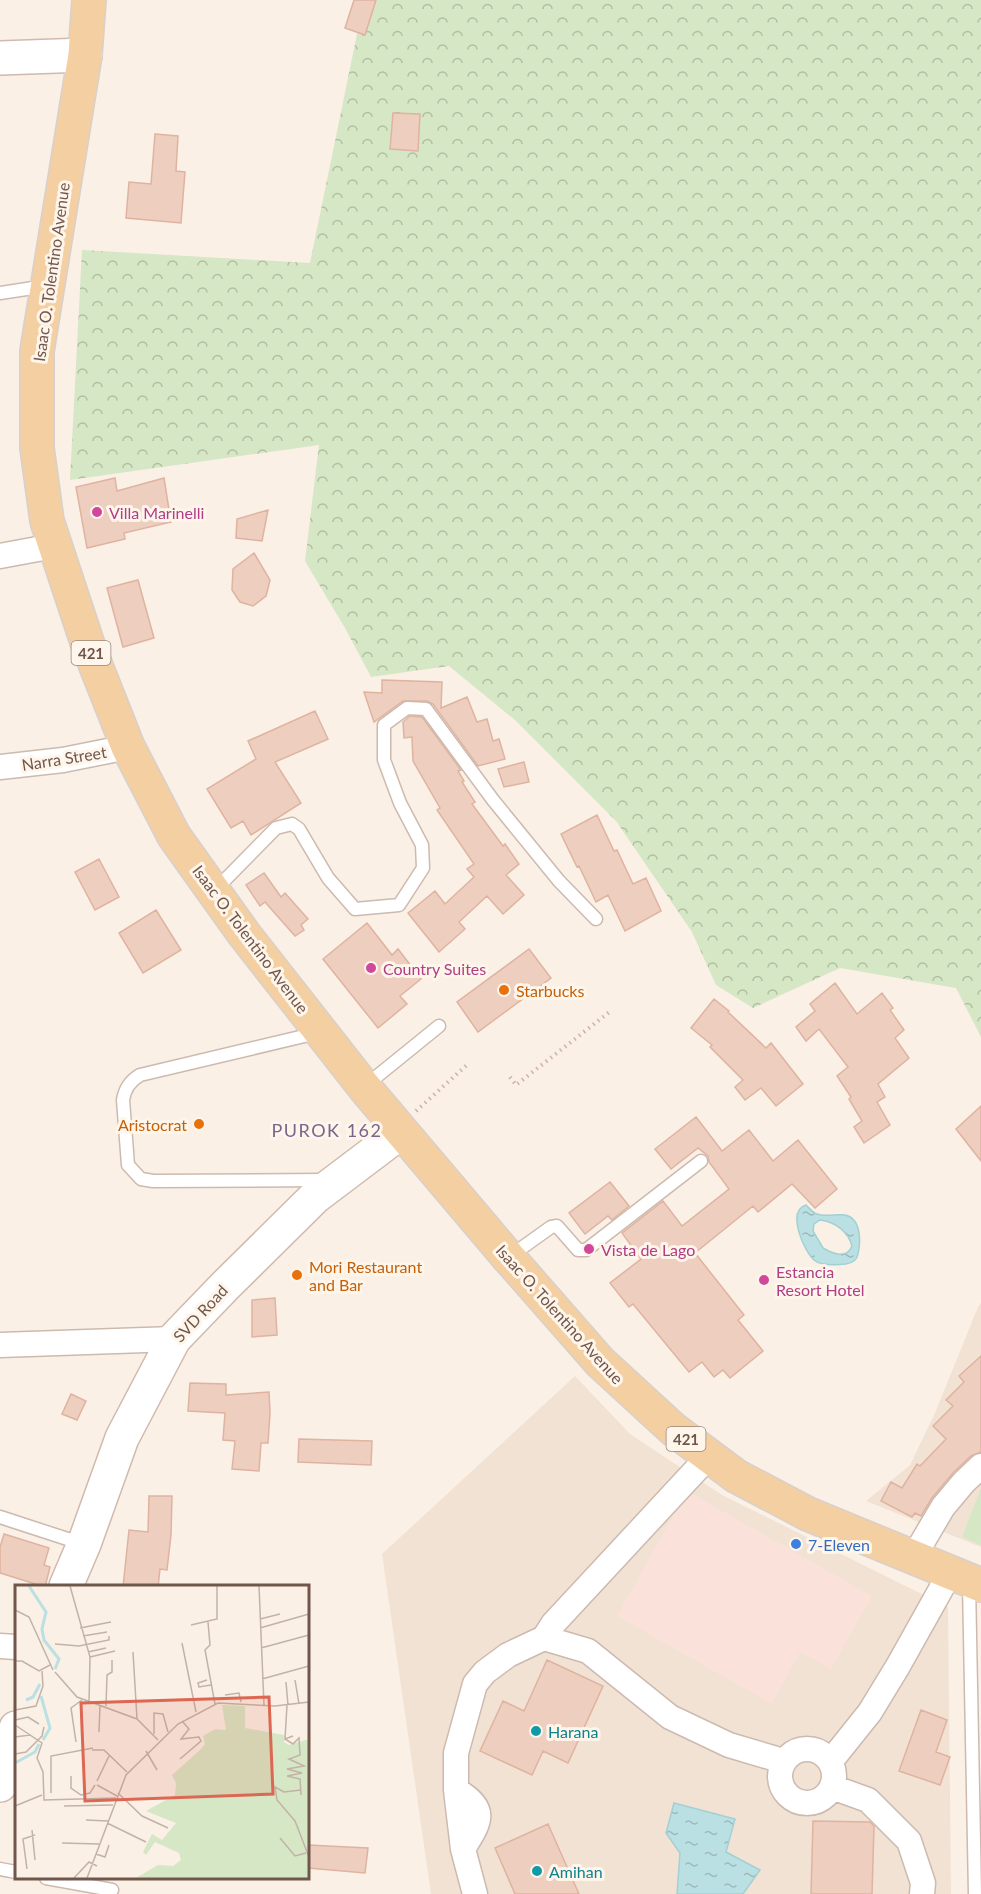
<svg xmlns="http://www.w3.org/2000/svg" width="981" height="1894" font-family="Lato,sans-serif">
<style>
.residential{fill:#f2e2d4}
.commercial{fill:#fae1da}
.forest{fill:url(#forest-crowns)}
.park{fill:#d5e7c5}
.water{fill:url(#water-ripples);stroke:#a2d0d4;stroke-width:1.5;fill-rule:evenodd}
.building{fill:#eecebf;stroke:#dfb3a0;stroke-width:1.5}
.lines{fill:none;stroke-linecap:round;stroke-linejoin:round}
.lane-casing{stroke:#cdbaaf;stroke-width:15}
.street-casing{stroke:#cdbaaf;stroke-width:27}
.secondary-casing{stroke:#d0b9ad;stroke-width:36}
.primary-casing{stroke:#d7d0cd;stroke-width:36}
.path{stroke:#d3b1a2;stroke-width:4;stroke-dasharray:1.5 4.5;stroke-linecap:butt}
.lane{stroke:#fff;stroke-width:12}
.street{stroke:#fff;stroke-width:24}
.secondary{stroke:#fff;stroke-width:33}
.primary{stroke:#f4cfa2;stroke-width:33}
.hotel-dot{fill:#d1479c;stroke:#fef5eb;stroke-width:2}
.food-dot{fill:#e8710a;stroke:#fef5eb;stroke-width:2}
.shop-dot{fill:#3f7fe0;stroke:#fef5eb;stroke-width:2}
.culture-dot{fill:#0f9aa8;stroke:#fef5eb;stroke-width:2}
.labels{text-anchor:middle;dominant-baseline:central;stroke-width:6;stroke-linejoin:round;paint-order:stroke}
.shield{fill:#fef5eb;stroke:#9b867c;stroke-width:1.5}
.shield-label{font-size:15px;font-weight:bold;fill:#71564c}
.street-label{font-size:16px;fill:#71564c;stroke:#fef5eb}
.hotel-label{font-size:16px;fill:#b23c85;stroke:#fef5eb;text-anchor:start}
.food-label{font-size:16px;fill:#c56008;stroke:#fef5eb;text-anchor:start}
.shop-label{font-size:16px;fill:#366cbe;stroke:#fef5eb;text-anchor:start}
.culture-label{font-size:16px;fill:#0d838f;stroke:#fef5eb;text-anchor:start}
.neighbourhood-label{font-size:18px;letter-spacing:1.5px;fill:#7c648d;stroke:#fef5eb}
.inset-river{fill:none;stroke:#bbe0e3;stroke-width:3}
.inset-road{fill:none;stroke:#c3b2a8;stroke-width:1.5}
.view{fill:#dc6753;fill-opacity:0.15;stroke:#dc6753;stroke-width:3}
.inset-edge{fill:none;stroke:#71564c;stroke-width:3}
</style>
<defs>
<pattern id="forest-crowns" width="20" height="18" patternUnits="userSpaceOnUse" patternTransform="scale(1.5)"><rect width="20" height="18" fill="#d5e7c5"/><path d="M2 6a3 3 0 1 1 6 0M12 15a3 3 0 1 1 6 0" fill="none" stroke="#b1bea2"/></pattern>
<pattern id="water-ripples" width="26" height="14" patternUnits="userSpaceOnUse" patternTransform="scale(1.5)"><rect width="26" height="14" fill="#bbe0e3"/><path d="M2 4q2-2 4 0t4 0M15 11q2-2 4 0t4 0" fill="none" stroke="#9cb8ba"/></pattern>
</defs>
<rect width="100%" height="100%" fill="#faf0e5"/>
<path class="residential" d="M 981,1303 L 981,1547 L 866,1501 L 910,1465 L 935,1413 L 978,1307 Z
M 575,1376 L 630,1434 L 722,1495 L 948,1607 L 951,1894 L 431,1894 L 382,1554 Z"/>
<path class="commercial" d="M 687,1491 L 872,1596 L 831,1669 L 800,1652 L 772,1704 L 617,1616 Z"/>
<path class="forest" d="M 364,0 L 981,0 L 981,1037 L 956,988 L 840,968 L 753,1008 L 716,985 L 692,932 L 616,821 L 515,720 L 449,666 L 371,677 L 345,628 L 305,561 L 319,445 L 70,480 L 82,250 L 310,263 Z"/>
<path class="park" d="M 981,1488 L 981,1545 L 962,1537 Z"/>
<path class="water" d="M 806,1205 C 809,1208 813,1213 817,1214 C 825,1217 836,1214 845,1215 C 861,1218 861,1241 858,1254 C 857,1260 853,1263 846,1264 C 837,1265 821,1266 814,1260 C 804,1251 786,1211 806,1205 ZM 820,1220 C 835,1222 848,1231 852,1246 C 847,1259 833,1254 823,1248 L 813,1231 L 814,1224 Z
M 674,1803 L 735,1819 L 726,1852 L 760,1870 L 743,1894 L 677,1894 L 680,1853 L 666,1833 Z"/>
<path class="building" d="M 354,0 L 376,0 L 365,35 L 345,28 Z
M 393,113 L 420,114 L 418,151 L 390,149 Z
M 155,134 L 178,136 L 176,171 L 185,172 L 181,223 L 126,218 L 129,182 L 151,184 Z
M 115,478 L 117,491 L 164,478 L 171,522 L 124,533 L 125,539 L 87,548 L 76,487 Z
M 268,510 L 262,541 L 236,538 L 237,519 Z
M 254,553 L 270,580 L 266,596 L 253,606 L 240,602 L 232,590 L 233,569 Z
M 138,580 L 154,638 L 123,647 L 107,588 Z
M 382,680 L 442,682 L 441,708 L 467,697 L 477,722 L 487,719 L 493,741 L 499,739 L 505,759 L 478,766 L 433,704 L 427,701 L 403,701 L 374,722 L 364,692 L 382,693 Z
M 315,711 L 328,739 L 275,762 L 301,803 L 251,835 L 243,821 L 231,828 L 207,789 L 256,759 L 248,741 Z
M 410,716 L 422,717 L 461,770 L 458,771 L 464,781 L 462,782 L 475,802 L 472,804 L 503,846 L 505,844 L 519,864 L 506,875 L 524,895 L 503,914 L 487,896 L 459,922 L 465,929 L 439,952 L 408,913 L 435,891 L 445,904 L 474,877 L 467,869 L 474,864 L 437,810 L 440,808 L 413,761 L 412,737 L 404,738 L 403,722 Z
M 524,762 L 529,782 L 504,787 L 498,769 Z
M 597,815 L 614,851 L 617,850 L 633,884 L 646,878 L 661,911 L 625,931 L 608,895 L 596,902 L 579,866 L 577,867 L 561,834 Z
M 99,859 L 119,897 L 95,910 L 75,872 Z
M 264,873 L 281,897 L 285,893 L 308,919 L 301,925 L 304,930 L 295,936 L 265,902 L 260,906 L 246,885 Z
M 156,910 L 181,950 L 143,973 L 119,933 Z
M 367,923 L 392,955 L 398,949 L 421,979 L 400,996 L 407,1004 L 378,1028 L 323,959 Z
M 529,949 L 551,978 L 478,1032 L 457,1002 Z
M 835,983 L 857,1014 L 882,993 L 893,1008 L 890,1010 L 904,1030 L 895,1038 L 909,1058 L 878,1084 L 885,1097 L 877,1102 L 890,1125 L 864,1143 L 854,1127 L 862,1121 L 849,1099 L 851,1097 L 837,1076 L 848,1067 L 819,1029 L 806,1041 L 796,1027 L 815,1011 L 810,1004 Z
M 714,999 L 729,1011 L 728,1012 L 766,1048 L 771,1043 L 803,1084 L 776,1106 L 761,1088 L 745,1100 L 735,1087 L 743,1080 L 710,1047 L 712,1045 L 691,1028 Z
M 981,1106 L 981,1161 L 956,1129 Z
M 696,1117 L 722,1151 L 749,1130 L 773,1161 L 798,1140 L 837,1189 L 815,1208 L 792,1184 L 758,1212 L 753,1206 L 695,1253 L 744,1315 L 738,1320 L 763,1351 L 730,1378 L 723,1370 L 714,1377 L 702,1362 L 689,1372 L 633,1304 L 629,1307 L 610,1283 L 641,1259 L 622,1233 L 663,1201 L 682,1226 L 729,1189 L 709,1162 L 708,1156 L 698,1148 L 671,1169 L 655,1149 Z
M 610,1182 L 629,1206 L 612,1220 L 608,1216 L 585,1234 L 569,1213 Z
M 275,1298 L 277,1335 L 252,1337 L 252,1300 Z
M 981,1356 L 981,1452 L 971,1456 L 953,1473 L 932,1498 L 921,1516 L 915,1513 L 912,1517 L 881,1501 L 891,1482 L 902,1488 L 917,1464 L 920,1466 L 946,1439 L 933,1426 L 953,1406 L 946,1400 L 964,1382 L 959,1376 Z
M 190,1383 L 226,1384 L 226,1395 L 269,1392 L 270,1413 L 268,1443 L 261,1443 L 259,1471 L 232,1469 L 235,1441 L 223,1440 L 225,1413 L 188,1411 Z
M 71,1394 L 86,1401 L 77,1420 L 62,1414 Z
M 299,1439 L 372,1441 L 371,1465 L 298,1462 Z
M 149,1496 L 172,1496 L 171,1535 L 167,1570 L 160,1569 L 158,1587 L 123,1587 L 129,1530 L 148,1532 Z
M 4,1534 L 49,1548 L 44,1565 L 50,1567 L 45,1587 L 0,1573 L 0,1547 Z
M 547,1660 L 603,1686 L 568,1763 L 543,1751 L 532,1775 L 480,1751 L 503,1701 L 524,1711 Z
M 921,1710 L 947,1720 L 936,1752 L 950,1757 L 940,1785 L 899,1771 Z
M 813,1821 L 870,1822 L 874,1826 L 872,1894 L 811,1894 Z
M 548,1824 L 579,1894 L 515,1894 L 495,1848 Z
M 308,1845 L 368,1848 L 365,1873 L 308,1868 Z"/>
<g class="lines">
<g class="lane-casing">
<path id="lane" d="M 0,293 L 46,286
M 215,890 L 276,828 L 292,824 L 299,829 L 328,878 L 355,909 L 399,905 L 423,868 L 422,845 L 400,803 L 384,760 L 384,725 L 407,708 L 426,709 L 493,800 L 559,881 L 596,919
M 317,1033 L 140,1075 C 130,1081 125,1088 123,1100 L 128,1165 L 141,1179 L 153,1181 L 326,1180
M 365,1086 L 439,1026
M 509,1257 L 551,1227 L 557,1226 L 578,1250 L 586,1250 L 701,1161
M 0,1517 L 83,1544
M 969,1583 L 975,1894
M 0,1869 L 16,1872
M 46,1878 L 112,1890"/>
</g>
<g class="street-casing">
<path id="street" d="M 0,556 L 54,546
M 0,767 L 63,760 L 128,747
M 0,1345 L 174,1339
M 913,1558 L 943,1507 L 964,1482 L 981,1466
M 544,1638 L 588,1651 L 670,1717 L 729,1745 L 783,1761
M 0,1646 L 16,1647
M780 1776a27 27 0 1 1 54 0a27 27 0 1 1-54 0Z
M 830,1762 L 870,1712 L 898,1666 L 950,1573
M 832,1787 L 868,1800 L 909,1841 L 923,1883 L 922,1894
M 456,1790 C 490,1810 479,1822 463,1849
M 475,1894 L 463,1849 L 456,1790 L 456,1753 L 475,1684 L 485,1672 L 508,1655 L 544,1638 L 553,1624 L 709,1456"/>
</g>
<g class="secondary-casing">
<path id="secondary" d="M 0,58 L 85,55
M 66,1586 L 84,1544 L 122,1438 L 174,1339 L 225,1286 L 315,1197 L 401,1132
M 0,1785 L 16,1728"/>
</g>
<g class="primary-casing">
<path id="primary" d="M 89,0 L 85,55 L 37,351 L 37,448 L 47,521 L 90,651 L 128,747 L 174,836 L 244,934 L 364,1087 L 508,1257 L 600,1362 L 673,1429 L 736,1476 L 808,1514 L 981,1585"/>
</g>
<path class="path" d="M 510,1077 L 516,1085 L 612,1010
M 416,1111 L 468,1064"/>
<use href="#lane" class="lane"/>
<use href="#street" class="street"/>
<use href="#secondary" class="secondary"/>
<use href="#primary" class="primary"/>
</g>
<g class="hotel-dot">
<circle cx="97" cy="512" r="6"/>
<circle cx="371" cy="968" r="6"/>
<circle cx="589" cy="1249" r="6"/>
<circle cx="764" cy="1280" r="6"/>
</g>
<g class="food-dot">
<circle cx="504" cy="990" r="6"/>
<circle cx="199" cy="1124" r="6"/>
<circle cx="297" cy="1275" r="6"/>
</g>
<circle class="shop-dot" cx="796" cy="1544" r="6"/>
<g class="culture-dot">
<circle cx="536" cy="1731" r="6"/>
<circle cx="537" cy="1871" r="6"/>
</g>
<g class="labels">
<g class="shield">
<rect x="71.5" y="641" width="39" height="24" rx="4.5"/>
<rect x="666.5" y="1427" width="39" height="24" rx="4.5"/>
</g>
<g class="shield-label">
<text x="91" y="653">421</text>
<text x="686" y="1439">421</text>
</g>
<g class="street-label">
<text transform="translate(51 272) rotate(-82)">Isaac O. Tolentino Avenue</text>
<text transform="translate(64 758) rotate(-9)">Narra Street</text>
<text transform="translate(251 939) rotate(53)">Isaac O. Tolentino Avenue</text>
<text transform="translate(200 1313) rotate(-47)">SVD Road</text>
<text transform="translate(560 1314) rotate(48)">Isaac O. Tolentino Avenue</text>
</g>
<g class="hotel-label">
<text x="109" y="512">Villa Marinelli</text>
<text x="383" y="968">Country Suites</text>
<text x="601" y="1249">Vista de Lago</text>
<text x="776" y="1271">Estancia<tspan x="776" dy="18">Resort Hotel</tspan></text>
</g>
<g class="food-label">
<text x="516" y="990">Starbucks</text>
<text x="187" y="1124" text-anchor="end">Aristocrat</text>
<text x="309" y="1266">Mori Restaurant<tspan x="309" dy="18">and Bar</tspan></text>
</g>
<g class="shop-label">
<text x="808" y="1544">7-Eleven</text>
</g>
<g class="culture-label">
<text x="548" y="1731">Harana</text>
<text x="549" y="1871">Amihan</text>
</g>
<g class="neighbourhood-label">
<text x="327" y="1130">PUROK 162</text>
</g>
</g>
<g transform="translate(15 1585)">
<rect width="294" height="294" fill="#faf0e5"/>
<path d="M 207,120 L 230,121 L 230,143 L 269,150 L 269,157 L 274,160 L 294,154 L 294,293 L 121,293 L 143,280 L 158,281 L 166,275 L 164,268 L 140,257 L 131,270 L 128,267 L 137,249 L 147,255 L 161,238 L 131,226 L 160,210 L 161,198 L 157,190 L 185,165 L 190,159 L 188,151 L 200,144 L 211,145 Z" fill="#d5e7c5"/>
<path class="inset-river" d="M 14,1 L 31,27 L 27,44 L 29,55 L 44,74 L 40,84M 26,111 L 35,143 L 28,155M 11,115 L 18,112 L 25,99M 0,178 L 20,167 L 24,159"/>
<path class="inset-road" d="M 55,1 L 75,72 L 74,117M 244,1 L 249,120M 0,25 L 14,32 L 38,85M 245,34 L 265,29M 193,37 L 195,60 L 190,65 L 200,119M 176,40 L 202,34 L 202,1M 65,43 L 96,37M 245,43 L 294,29M 68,51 L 92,47M 167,58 L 181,127M 40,59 L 64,61 L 94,55 L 94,51M 246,63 L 294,50M 73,67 L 91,63M 118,67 L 122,134M 75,72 L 100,66M 0,76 L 7,76 L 24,86 L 35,80M 40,87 L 62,112 L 122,134 L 143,155M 247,94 L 294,81M 192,95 L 183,98 L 184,102 L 196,100M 280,95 L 284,119M 271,97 L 273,120M 210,110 L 224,108 L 226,117M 272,120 L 270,154 L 278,151M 91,121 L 92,90 L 97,87 L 97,75M 0,125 L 21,121 L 28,101 L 27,86M 0,135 L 13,132 L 24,139M 0,140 L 15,150M 84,147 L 85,120M 139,149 L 139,128 L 148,129 L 153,147M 0,152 L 15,150 L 27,158 L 22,173 L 28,187 L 29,215 L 101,213M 270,154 L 278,159 L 284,153 L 285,170 L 274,174 L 289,181 L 272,184 L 287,188 L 272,191 L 285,194 L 286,210M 61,157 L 56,123 L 67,115M 77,165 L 89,165 L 112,187M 131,166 L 142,185M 0,169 L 11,167 L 27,151 L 29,142M 165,174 L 186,156 L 184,152 L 166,154 L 174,144 L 167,136M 56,191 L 56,203 L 66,210 L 75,208 L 80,200M 82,196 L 94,171M 82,200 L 102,211M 286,205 L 269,207 L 260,202 L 262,215 L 280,236 L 294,272M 36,208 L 36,171 L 78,163M 103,208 L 127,231 L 153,243M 0,221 L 27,210M 49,221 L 98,220M 71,235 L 93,236M 92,238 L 131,257M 17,245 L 20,275M 265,253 L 280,271 L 291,268M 47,258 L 84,259M 81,269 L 90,272 L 94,260M 12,284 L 8,254 L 20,250M 59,293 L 74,277 L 82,281M 72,293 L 111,190 L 163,139 L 203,118 L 260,121 L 294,117"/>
<path class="view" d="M 254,112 L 258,209 L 70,216 L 66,118 Z"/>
<rect width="294" height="294" class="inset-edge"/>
</g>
</svg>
